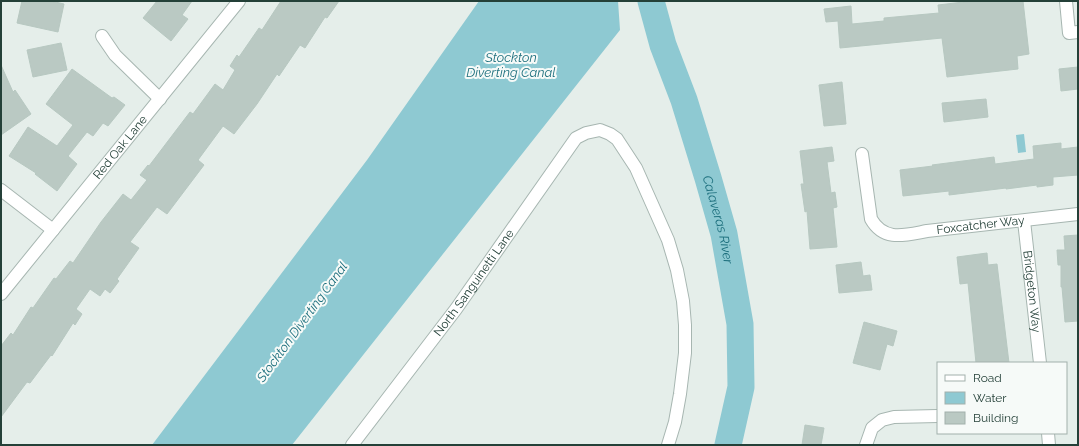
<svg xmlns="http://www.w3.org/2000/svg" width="1079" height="446" font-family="Raleway,sans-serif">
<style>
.water{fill:#8ec9d2}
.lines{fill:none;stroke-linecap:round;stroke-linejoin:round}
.river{stroke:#8ec9d2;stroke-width:27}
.building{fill:#bac9c3;stroke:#b7c8c1}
.minor-casing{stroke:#a7b6b1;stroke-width:14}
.minor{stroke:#fff;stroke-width:12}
.labels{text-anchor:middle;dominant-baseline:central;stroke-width:4;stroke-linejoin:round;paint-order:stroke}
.street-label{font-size:12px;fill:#244038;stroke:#f6faf8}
.water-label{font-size:13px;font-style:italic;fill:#1d6f7d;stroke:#f6faf8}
</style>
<rect width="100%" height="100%" fill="#e5eeea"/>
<path class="water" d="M 479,1 L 618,1 L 620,30 L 292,445 L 152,445 L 367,160 Z
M 1024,134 L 1026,152 L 1018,153 L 1016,135 Z"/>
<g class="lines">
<path class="river" id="s1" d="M 651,1 L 663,45 L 684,100 L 708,178 L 724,234 L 740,324 L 741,387 L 728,445"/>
</g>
<path class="building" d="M 22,1 L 51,1 L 64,4 L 58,32 L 17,23 Z
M 157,1 L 192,1 L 182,15 L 188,19 L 171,41 L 143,18 Z
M 281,1 L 339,1 L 327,18 L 325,17 L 305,48 L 300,45 L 279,76 L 277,74 L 257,104 L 234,134 L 223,126 L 198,160 L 204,165 L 167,214 L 157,207 L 130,242 L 139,248 L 117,279 L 119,281 L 110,293 L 105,289 L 100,296 L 90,289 L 76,309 L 82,314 L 75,325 L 73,323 L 52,356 L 51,355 L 30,383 L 27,382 L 1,417 L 1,346 L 11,333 L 13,335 L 31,307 L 33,308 L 54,278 L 56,279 L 70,261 L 73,263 L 101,222 L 123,194 L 131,200 L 147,180 L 140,175 L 148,165 L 149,166 L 190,112 L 193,114 L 215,84 L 223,90 L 235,70 L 230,66 L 237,55 L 239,57 L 259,28 L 262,30 Z
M 972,1 L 1023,1 L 1029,54 L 1017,56 L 1018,69 L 947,77 L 942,38 L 840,48 L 838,21 L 826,22 L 824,9 L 851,6 L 852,24 L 884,21 L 884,18 L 939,13 L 938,5 Z
M 61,43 L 67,70 L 33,77 L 27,50 Z
M 1,65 L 13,92 L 15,90 L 31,114 L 1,135 Z
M 1078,67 L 1078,89 L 1061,91 L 1059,69 Z
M 72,69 L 112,98 L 114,97 L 125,105 L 108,126 L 103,123 L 93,136 L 87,132 L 68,156 L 77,164 L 57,191 L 35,174 L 36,173 L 9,156 L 28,127 L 57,146 L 73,125 L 46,104 Z
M 842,82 L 846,124 L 824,126 L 819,85 Z
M 986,99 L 988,117 L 944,122 L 942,103 Z
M 1061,143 L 1061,149 L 1078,147 L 1078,175 L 1053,177 L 1053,185 L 1037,187 L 1037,185 L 1006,189 L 1006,188 L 949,195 L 949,191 L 903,196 L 900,170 L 933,166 L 932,165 L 994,157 L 995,164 L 1034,159 L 1033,146 Z
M 832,147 L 834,161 L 827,162 L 831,193 L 835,192 L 837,207 L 833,208 L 837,247 L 810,249 L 807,211 L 805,212 L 801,184 L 804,184 L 800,151 Z
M 1078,235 L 1078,321 L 1065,322 L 1062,287 L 1061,287 L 1061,265 L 1058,265 L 1057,250 L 1065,250 L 1064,236 Z
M 987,253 L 988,265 L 997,264 L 1009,363 L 976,363 L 968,283 L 960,284 L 957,257 Z
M 861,262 L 863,276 L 870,275 L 872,290 L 839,293 L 836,265 Z
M 864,322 L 897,331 L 893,346 L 887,344 L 880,370 L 853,363 Z
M 805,425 L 824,428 L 821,445 L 802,445 Z"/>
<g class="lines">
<g class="minor-casing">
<g id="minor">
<path d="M 1066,1 L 1069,33 L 1078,32"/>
<path d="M 102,36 L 115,55 L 160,99"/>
<path id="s2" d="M 862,154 L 871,219 C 884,242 905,235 927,231 L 1078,214"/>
<path d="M 1,190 L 53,230"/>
<path id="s3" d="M 1024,221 L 1040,363"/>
<path id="s4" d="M 1,294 L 239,1"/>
<path d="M 1048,433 L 1049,445"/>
<path id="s5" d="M 352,445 L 456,309 L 576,138 L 586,133 L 600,130 L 610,134 L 617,139 L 636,168 L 668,240 L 677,270 L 683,301 L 685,325 L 685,353 L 680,394 L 675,422 L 668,445"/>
<path d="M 866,445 L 872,428 L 882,420 L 894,417 L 938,416"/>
</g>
</g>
<use href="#minor" class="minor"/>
</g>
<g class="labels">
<g class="street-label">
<text stroke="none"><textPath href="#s4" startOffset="189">Red Oak Lane</textPath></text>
<text stroke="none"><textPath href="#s2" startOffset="182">Foxcatcher Way</textPath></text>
<text stroke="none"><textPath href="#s5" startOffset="203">North Sanguinetti Lane</textPath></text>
<text stroke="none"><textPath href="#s3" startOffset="71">Bridgeton Way</textPath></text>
</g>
<g class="water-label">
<text x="511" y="57">Stockton<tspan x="511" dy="15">Diverting Canal</tspan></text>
<text stroke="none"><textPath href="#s1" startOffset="229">Calaveras River</textPath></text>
<text transform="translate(302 322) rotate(-54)">Stockton Diverting Canal</text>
</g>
</g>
<rect width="1079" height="446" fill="none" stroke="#244038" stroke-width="4"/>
<rect x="937" y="362" width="130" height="72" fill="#f6faf8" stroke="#a2b0ab"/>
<rect x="945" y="375" width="20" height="6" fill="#ffffff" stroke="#a2b0ab"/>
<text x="973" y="382" font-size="12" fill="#244038">Road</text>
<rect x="945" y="392" width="20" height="12" fill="#8ec9d2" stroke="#a2b0ab"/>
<text x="973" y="402" font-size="12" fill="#244038">Water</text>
<rect x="945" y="412" width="20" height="12" fill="#bac9c3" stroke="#a2b0ab"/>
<text x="973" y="422" font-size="12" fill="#244038">Building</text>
</svg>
